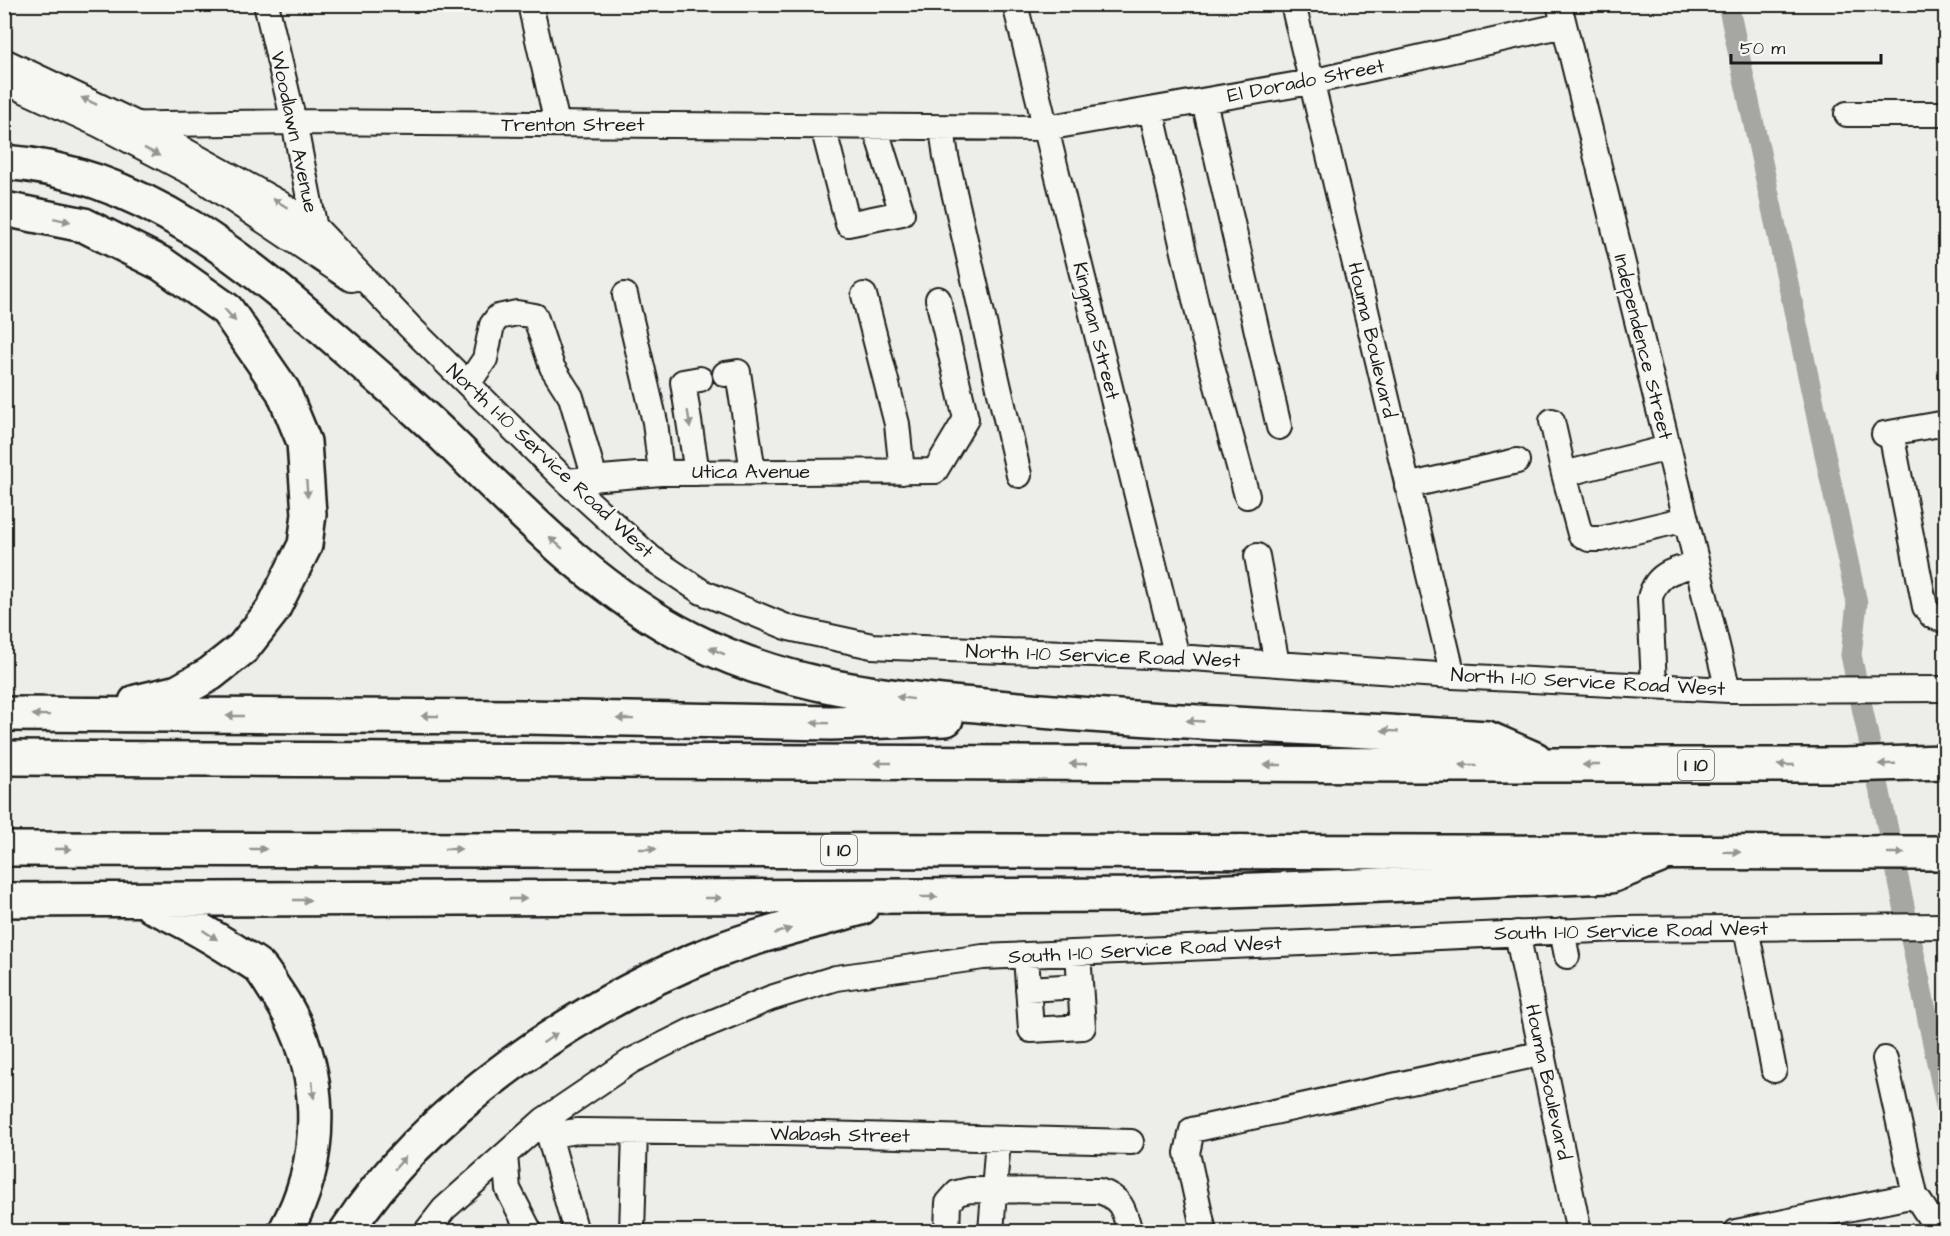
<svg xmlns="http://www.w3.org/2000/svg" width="1950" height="1236" font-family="'Architects Daughter',sans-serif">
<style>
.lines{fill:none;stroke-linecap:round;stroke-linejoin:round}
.canal{stroke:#a6a6a3;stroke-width:21}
.minor-casing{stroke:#1c1c1c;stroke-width:28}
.highway-casing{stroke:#1c1c1c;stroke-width:38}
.minor{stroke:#f6f6f2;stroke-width:24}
.highway{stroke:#f6f6f2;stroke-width:33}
.oneway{fill:#949492}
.labels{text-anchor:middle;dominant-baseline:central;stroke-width:5;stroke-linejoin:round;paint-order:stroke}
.shield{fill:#f6f6f2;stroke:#5d5d5c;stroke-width:1.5}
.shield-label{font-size:18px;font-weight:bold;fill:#1c1c1c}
.street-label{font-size:20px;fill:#1c1c1c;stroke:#f6f6f2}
</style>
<rect width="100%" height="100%" fill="#edede9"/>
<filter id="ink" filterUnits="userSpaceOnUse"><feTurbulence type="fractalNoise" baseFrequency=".0167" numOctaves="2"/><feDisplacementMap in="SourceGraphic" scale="12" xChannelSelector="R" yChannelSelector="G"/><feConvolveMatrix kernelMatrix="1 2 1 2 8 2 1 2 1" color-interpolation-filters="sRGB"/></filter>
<g filter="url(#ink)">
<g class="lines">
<path class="canal" d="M 1728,4 L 1857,603 L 1851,655 L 1946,1105"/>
<g class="minor-casing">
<path id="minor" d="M 266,4 L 294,122 L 316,234
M 530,4 L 557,124
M 1015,4 L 1177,657
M 1293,4 L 1453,676
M 1559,4 L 1728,690
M 4,61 L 139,125 L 278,202 L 315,227 L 410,327 L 566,481 L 651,558 L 702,592 L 789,628 L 872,646 L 892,647 L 1177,657 L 1453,676 L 1728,690 L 1946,689
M 4,81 L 100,125 L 194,174 L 351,279
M 1204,101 L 1279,427
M 1151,110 L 1203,334 L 1247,496
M 1847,114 L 1946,114
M 100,125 L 294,122 L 1046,128 L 1311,82 L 1564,25
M 823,127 L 848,224 L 902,213 L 875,127
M 942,128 L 946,157 L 1019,475
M 625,295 L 655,422 L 661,473
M 864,295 L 897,424 L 902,472
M 725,374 L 738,372 L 753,472
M 468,384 L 485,359 L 492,325 L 498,317 L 517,313 L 535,316 L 552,367 L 571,397 L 595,479
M 1552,421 L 1564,474
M 1891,433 L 1925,607 L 1932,616 L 1946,621
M 1884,434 L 1946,423
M 1668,448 L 1564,474 L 1580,534 L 1589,539 L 1602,539 L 1686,519
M 697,473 L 683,382 L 700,379
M 566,481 L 661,473 L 935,471 L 966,419 L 938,299
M 1407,486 L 1517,461
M 1257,556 L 1277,664
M 1654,686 L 1650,598 C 1656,573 1674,570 1697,564
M 1746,928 L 1774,1070
M 1562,931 L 1567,956
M 1517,933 L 1579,1232
M 1026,956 L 1031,1030 L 1083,1027 L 1078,953
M 1028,989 L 1080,986
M 1885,1059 L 1915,1195 L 1934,1224 L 1935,1232
M 545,1121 L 576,1232
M 549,1135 L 578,1131 L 781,1133 L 1131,1142
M 505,1155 L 508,1189 L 530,1232
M 426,1232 L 444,1209 L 544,1120 L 631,1061 L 691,1031 L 771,998 L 836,978 L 983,957 L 1621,929 L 1946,926
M 632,1232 L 635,1132
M 947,1232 L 948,1203 L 957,1193 L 970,1190 L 1099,1191 C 1122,1198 1124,1210 1130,1232
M 991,1232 L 998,1139
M 1204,1232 L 1187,1153 L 1192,1130 L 1543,1053
M 1736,1232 L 1915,1195"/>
</g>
<g class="highway-casing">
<path id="highway" d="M 4,162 C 142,172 249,263 348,350 C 381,380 416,408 447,439 C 522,512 596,591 691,639 C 790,689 888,697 997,707 C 1160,723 1324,727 1487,738 L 1535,759
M 4,209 L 84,225 L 162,264 L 227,310 L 283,391 L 304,442 L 309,514 L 305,545 L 272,611 L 243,648 L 210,674 L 178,692 L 136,702
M 4,714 L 525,717 L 831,723 L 946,719
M 4,758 L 1419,765 L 1844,765 L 1946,762
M 4,849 L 1946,853
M 4,900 L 1129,895 L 1611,876 L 1658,857
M 152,906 C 182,919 208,934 236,952 C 243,957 252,961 259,967 C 266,974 271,985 277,993 C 325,1064 327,1157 285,1232
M 346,1232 C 427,1107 580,1005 717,951 C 763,933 814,922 861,908"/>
</g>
<use href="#minor" class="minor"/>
<use href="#highway" class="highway"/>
</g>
<defs><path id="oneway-solid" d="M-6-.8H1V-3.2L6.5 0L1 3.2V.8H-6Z" transform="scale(1.5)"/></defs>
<g class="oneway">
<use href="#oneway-solid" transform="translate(89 101) rotate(-155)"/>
<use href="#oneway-solid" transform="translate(152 152) rotate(27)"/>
<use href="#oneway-solid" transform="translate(280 203) rotate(-148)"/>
<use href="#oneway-solid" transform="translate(62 220) rotate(12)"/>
<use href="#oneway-solid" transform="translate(230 315) rotate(49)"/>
<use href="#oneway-solid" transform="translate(689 419) rotate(81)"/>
<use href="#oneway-solid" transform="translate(307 489) rotate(86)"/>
<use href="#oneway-solid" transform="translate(556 543) rotate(-140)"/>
<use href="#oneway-solid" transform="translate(717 651) rotate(-156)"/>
<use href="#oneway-solid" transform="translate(905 698) rotate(-173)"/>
<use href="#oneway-solid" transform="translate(41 715) rotate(-179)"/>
<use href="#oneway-solid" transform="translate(235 716) rotate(-180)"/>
<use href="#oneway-solid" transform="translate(430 716) rotate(-180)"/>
<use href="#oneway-solid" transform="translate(625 719) rotate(-179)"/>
<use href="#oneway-solid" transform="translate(1195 721) rotate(-177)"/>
<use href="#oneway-solid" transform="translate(820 723) rotate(-179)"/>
<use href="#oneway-solid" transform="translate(1390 731) rotate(-176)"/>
<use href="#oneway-solid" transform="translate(883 763) rotate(-180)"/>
<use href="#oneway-solid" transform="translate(1078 764) rotate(-180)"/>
<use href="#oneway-solid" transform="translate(1887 764) rotate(178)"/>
<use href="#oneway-solid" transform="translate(1273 765) rotate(-180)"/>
<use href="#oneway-solid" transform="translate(1468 765) rotate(179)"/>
<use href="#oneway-solid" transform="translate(1591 765) rotate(-180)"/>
<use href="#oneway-solid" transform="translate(1786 765) rotate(-180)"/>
<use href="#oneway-solid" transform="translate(63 849)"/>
<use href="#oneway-solid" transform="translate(258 849)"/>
<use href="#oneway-solid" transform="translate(453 849)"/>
<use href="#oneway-solid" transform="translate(648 849)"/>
<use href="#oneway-solid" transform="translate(1732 852) rotate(1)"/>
<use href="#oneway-solid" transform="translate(1896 853)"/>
<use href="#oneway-solid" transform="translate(929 897)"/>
<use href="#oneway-solid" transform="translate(713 898)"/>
<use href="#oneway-solid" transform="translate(518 899)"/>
<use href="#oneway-solid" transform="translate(302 900)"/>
<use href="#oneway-solid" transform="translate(783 931) rotate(-17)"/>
<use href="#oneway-solid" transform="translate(210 935) rotate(33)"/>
<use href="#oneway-solid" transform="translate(550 1038) rotate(-35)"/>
<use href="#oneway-solid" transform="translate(313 1090) rotate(83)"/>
<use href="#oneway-solid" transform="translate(400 1163) rotate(-49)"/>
</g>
</g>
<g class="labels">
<g class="shield">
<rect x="1678" y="750" width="36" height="30" rx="4.5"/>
<rect x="821" y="835" width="36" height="30" rx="4.5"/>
</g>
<g class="shield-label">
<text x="1696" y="765">I 10</text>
<text x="839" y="850">I 10</text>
</g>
<g class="street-label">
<text transform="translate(1306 81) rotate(-11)">El Dorado Street</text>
<text x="573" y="125">Trenton Street</text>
<text transform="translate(294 132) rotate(78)">Woodlawn Avenue</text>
<text transform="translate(1096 331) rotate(76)">Kingman Street</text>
<text transform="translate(1372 340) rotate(77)">Houma Boulevard</text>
<text transform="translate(1643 347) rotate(76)">Independence Street</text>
<text transform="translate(550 461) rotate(43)">North I-10 Service Road West</text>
<text x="751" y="472">Utica Avenue</text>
<text transform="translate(1103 656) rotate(2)">North I-10 Service Road West</text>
<text transform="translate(1588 682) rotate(3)">North I-10 Service Road West</text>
<text transform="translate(1631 931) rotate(-1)">South I-10 Service Road West</text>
<text transform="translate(1145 950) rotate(-3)">South I-10 Service Road West</text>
<text transform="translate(1548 1082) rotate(78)">Houma Boulevard</text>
<text transform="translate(840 1135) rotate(1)">Wabash Street</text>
</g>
</g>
<rect width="1950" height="1236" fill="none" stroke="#f6f6f2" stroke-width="24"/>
<rect x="12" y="12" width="1926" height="1212" fill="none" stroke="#1c1c1c" stroke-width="2" filter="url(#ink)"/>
<path d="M1731 54v9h150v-9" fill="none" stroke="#1c1c1c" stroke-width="3"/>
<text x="1740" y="54" font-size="18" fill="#1c1c1c" stroke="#f6f6f2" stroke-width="4.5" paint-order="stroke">50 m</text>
</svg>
